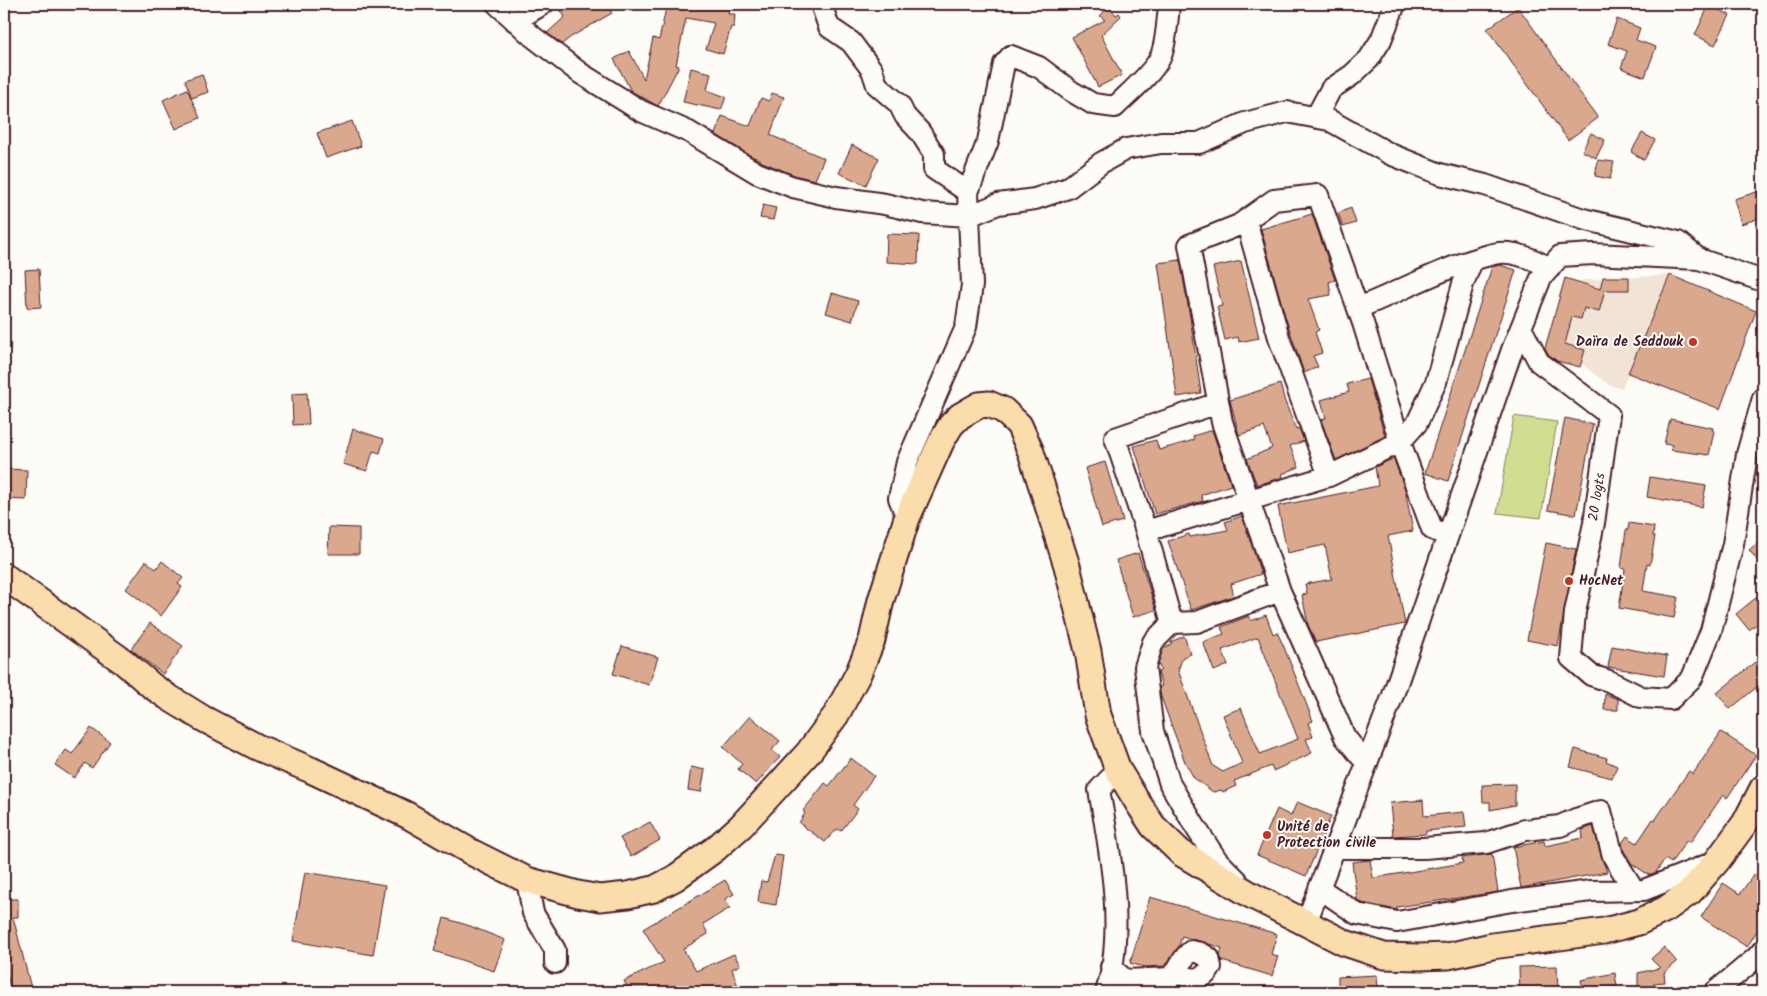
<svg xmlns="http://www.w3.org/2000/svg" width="1767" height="996" font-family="Kalam,sans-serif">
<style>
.built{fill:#f2e3d7}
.green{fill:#d1de91;stroke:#8e7e5e}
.building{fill:#daa98d;stroke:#4a1f2b}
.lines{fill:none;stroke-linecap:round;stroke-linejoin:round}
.minor-casing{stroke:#4a1f2b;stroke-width:24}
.major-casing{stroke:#4a1f2b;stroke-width:29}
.minor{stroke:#fdfcf7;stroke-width:20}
.major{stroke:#faddab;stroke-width:25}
.poi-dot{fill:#c8321e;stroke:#fdfcf7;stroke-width:2}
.labels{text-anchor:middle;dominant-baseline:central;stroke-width:4;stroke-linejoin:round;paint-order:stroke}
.poi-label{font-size:14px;font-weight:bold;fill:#4a1f2b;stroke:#fdfcf7;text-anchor:start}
.street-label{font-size:14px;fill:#4a1f2b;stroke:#fdfcf7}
</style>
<rect width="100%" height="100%" fill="#fdfcf7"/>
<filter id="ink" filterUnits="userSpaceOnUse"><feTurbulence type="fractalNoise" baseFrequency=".02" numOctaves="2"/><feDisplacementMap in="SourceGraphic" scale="10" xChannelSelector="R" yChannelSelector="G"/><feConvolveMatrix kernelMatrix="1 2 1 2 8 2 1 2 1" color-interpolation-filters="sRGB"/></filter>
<g filter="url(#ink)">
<path class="built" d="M 1670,275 L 1622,388 L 1609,385 L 1555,344 L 1570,283 L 1586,280 Z"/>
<path class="green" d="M 1514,416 L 1557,422 L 1541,518 L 1497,513 Z"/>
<path class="building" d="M 557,4 L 606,4 L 612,13 L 571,37 L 562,44 L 547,33 L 565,17 Z
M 667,4 L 731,4 L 728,14 L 735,14 L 734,27 L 731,27 L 723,54 L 706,49 L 714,23 L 686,18 L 676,65 L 679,66 L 658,106 L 631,91 L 614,59 L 629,51 L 644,79 L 653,38 L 659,40 Z
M 1709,5 L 1730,15 L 1715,45 L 1695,35 Z
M 1109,7 L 1116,15 L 1119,13 L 1121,16 L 1101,35 L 1122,75 L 1098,87 L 1072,37 L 1105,20 L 1100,16 Z
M 1518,7 L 1598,118 L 1568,140 L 1487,29 Z
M 1617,19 L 1640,28 L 1636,40 L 1656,47 L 1645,77 L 1621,68 L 1627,51 L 1608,44 Z
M 691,68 L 711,73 L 707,90 L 726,97 L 721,110 L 683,102 Z
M 202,74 L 208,92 L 192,98 L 185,80 Z
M 187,89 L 200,118 L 176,129 L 163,100 Z
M 772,93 L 784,97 L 770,135 L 824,158 L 815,180 L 797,176 L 762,162 L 760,161 L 761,160 L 751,156 L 715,134 L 722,116 L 750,126 L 761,98 L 769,101 Z
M 352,121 L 361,146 L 326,158 L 317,133 Z
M 1591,133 L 1605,140 L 1596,158 L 1582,151 Z
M 1642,133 L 1655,140 L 1644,160 L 1631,152 Z
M 852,145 L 879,158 L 866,185 L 839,173 Z
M 1598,160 L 1614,162 L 1610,179 L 1595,176 Z
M 1763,190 L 1763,217 L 1741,224 L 1734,199 Z
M 763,205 L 776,208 L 773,220 L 760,218 Z
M 1351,208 L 1356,223 L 1343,227 L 1338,213 Z
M 1312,214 L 1335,280 L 1329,282 L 1331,295 L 1308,299 L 1319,330 L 1315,332 L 1322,353 L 1313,356 L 1318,367 L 1304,373 L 1285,316 L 1261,229 Z
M 887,234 L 919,235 L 918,264 L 886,262 Z
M 1180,260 L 1190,317 L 1201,393 L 1177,397 L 1158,263 Z
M 1241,261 L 1259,338 L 1239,342 L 1238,337 L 1225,340 L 1217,307 L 1222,306 L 1213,267 Z
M 1500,265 L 1516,270 L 1448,481 L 1425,473 L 1492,267 Z
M 39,269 L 41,307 L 27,308 L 25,270 Z
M 1670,275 L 1756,311 L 1720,409 L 1628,373 Z
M 1603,277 L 1629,277 L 1629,290 L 1605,290 L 1599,312 L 1584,308 L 1581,319 L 1572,317 L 1565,344 L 1585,350 L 1580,367 L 1557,361 L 1548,354 L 1545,348 L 1565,278 L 1600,289 Z
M 832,293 L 858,301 L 852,321 L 826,313 Z
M 1368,379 L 1385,436 L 1336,460 L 1321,420 L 1326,418 L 1321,400 L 1349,392 L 1347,384 Z
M 1280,384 L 1285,402 L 1296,429 L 1299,428 L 1304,441 L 1290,446 L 1299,467 L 1282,474 L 1283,477 L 1257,485 L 1247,459 L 1272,448 L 1264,427 L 1239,435 L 1230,400 Z
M 307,393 L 309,424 L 293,425 L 292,394 Z
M 1565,418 L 1593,424 L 1576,515 L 1548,510 Z
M 1670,419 L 1713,428 L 1712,430 L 1714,431 L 1709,455 L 1671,450 L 1672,445 L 1664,444 Z
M 353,429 L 384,439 L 380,453 L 373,451 L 367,471 L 343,464 Z
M 1212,430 L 1231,485 L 1201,495 L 1203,501 L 1155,514 L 1134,446 L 1156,440 L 1159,450 L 1194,440 L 1193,436 Z
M 1390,460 L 1394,460 L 1405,489 L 1413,531 L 1388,536 L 1405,624 L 1316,642 L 1308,625 L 1302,595 L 1307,594 L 1305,584 L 1332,579 L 1325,545 L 1287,553 L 1278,506 L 1378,486 L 1375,467 Z
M 1105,462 L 1123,521 L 1102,527 L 1085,468 Z
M 4,469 L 27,470 L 26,500 L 4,499 Z
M 1650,477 L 1706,486 L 1702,507 L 1647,497 Z
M 1242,516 L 1261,574 L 1231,584 L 1234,596 L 1191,610 L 1168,541 L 1189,534 L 1190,537 L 1228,530 L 1225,522 Z
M 1629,523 L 1654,527 L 1653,536 L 1655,536 L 1650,565 L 1647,564 L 1643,591 L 1678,597 L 1674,618 L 1619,608 L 1625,569 L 1621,568 L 1626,530 L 1628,530 Z
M 329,527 L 359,528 L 359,554 L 328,554 Z
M 1763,538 L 1763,567 L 1749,550 Z
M 1546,543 L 1576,549 L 1558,646 L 1527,640 Z
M 1138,553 L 1156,610 L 1133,617 L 1116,560 Z
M 146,561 L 156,569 L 162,561 L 183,578 L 178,584 L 182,587 L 161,616 L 126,589 Z
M 1763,592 L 1763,619 L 1749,630 L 1736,614 Z
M 1266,615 L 1273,634 L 1277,632 L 1284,647 L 1313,721 L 1308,723 L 1313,737 L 1306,739 L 1312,753 L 1273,771 L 1271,766 L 1234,781 L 1236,786 L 1223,792 L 1222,790 L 1213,792 L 1194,778 L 1185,762 L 1161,697 L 1159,687 L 1162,686 L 1158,672 L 1161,670 L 1158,664 L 1163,649 L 1171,644 L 1171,642 L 1184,636 L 1191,654 L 1183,657 L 1178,670 L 1213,766 L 1223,772 L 1242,763 L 1223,715 L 1241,708 L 1260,754 L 1298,739 L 1258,637 L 1222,650 L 1228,665 L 1214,671 L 1203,642 L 1224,634 L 1221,627 L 1249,616 L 1251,621 Z
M 150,623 L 183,646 L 163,674 L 131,649 Z
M 622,646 L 658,657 L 649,685 L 613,674 Z
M 1612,646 L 1667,656 L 1664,676 L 1608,667 Z
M 1755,662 L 1763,672 L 1763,682 L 1730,709 L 1717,693 Z
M 1605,694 L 1618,699 L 1618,710 L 1604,710 Z
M 750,716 L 780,741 L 772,750 L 780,757 L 756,784 L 738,769 L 742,764 L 723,747 Z
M 91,728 L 110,742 L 92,768 L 85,763 L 74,778 L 55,765 L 66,750 L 72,754 Z
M 1721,732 L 1756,755 L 1727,798 L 1723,795 L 1690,843 L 1687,840 L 1671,863 L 1665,859 L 1656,872 L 1649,875 L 1632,864 L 1624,851 L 1622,843 L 1627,836 L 1637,843 L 1653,819 L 1655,820 L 1689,771 L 1693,774 Z
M 1575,749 L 1607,758 L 1606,761 L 1617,766 L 1612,778 L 1570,767 Z
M 851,758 L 874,776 L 853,805 L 858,809 L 841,831 L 837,829 L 825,842 L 799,823 L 805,813 L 803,811 L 825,783 L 829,786 Z
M 691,767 L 705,770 L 701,792 L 688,790 Z
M 1515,784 L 1515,805 L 1490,810 L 1490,802 L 1483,802 L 1482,785 Z
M 1423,800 L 1424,816 L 1464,812 L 1466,827 L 1426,831 L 1426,834 L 1393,836 L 1390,803 Z
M 1297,802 L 1331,816 L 1306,876 L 1257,855 L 1277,809 L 1291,816 Z
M 650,822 L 660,840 L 631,857 L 620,838 Z
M 1593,826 L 1602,859 L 1607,872 L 1521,888 L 1513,847 L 1544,841 L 1545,846 L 1583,838 L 1582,830 Z
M 1492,854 L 1498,892 L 1397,907 L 1397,910 L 1362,903 L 1357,900 L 1352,862 L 1370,860 L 1373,878 L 1463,863 L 1462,858 Z
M 775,855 L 783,856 L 776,905 L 758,902 L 761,881 L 767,882 Z
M 305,872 L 385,885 L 373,955 L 293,941 Z
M 1754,874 L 1763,880 L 1763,921 L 1747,947 L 1701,917 L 1723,883 L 1740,894 Z
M 725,880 L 734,894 L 725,899 L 730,908 L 703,924 L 708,934 L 683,949 L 696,971 L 734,954 L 740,965 L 732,969 L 740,992 L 630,992 L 624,981 L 664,962 L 643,929 Z
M 1150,897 L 1277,934 L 1271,954 L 1278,956 L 1272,976 L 1222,961 L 1220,955 L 1222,948 L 1182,936 L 1179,946 L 1165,966 L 1144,967 L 1130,963 Z
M 4,899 L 18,899 L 18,917 L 13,917 L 32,992 L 11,992 L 4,962 Z
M 444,918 L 470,926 L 505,940 L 494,971 L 434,951 Z
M 1664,947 L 1677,962 L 1664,973 L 1665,982 L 1654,983 L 1654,992 L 1638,992 L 1638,973 L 1660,968 L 1651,959 Z
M 1557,966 L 1558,992 L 1520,992 L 1519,967 Z
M 1615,973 L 1617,987 L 1607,989 L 1607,992 L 1584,992 L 1581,980 Z
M 1377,975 L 1378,992 L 1338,992 L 1338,977 Z"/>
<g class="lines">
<g class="minor-casing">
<path id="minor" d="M 497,4 L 532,36 L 580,73 L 641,111 L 689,132 L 757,173 L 793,187 L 836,197 L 885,204 L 922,213 L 969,216 L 998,204 L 1035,199 L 1068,188 L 1101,163 L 1126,149 L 1161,143 L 1199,143 L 1245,123 L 1287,112 L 1329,120 L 1390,154 L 1440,174 L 1485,185 L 1583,219 L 1678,242 L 1699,259 L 1763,281
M 821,4 L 829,27 L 851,42 L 872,70 L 877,85 L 899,104 L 905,116 L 920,132 L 934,154 L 934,169 L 968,192 L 972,285 L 966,327 L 907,462 L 899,498 L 907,518
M 515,21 L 543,4
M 1316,117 L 1331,89 L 1352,75 L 1369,59 L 1381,40 L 1395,4
M 968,192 L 988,141 L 1004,64 L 1011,56 L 1039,67 L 1071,91 L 1093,104 L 1115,107 C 1128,94 1151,75 1160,58 C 1166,46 1168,17 1169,4
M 1246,220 L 1280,341 L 1329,476
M 1358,308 C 1398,293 1435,271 1476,259 C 1483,257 1491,254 1499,253 C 1516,251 1535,260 1550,268
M 1521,328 L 1539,362 L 1609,415 L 1594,523 L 1575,612 L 1571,658 L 1591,675 L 1609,681 L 1641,697 L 1671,699 L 1692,678 L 1711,631 L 1733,544 L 1747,454 L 1763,398
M 1146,531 L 1329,476 L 1400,442 L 1417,423 L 1436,382 L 1463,284 L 1472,261
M 1172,623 L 1146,531 L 1115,438 L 1218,403
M 1367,764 L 1345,737 L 1280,591 L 1222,422 L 1189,245 L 1239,225 L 1274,200 L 1318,195 L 1363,323 L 1400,442 L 1432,529 L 1448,536
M 1335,848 L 1424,848 L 1486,843 L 1525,830 L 1560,826 L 1576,819 L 1601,811 L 1613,856 L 1634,890
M 527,880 L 533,913 L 555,950 L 555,963
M 1237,880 L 1217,860 L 1196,828 L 1170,784 L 1153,731 L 1145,667 L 1153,642 L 1172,623 L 1197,622 L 1280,591
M 1319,888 L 1357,914 L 1397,922 L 1512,901 L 1591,891 L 1644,890 L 1717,861
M 1306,923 L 1393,695 L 1512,350 L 1541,278 L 1560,256 L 1593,254 L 1699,259
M 1111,967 L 1125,980 L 1171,978 C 1179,969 1181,959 1191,951 L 1201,953 L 1209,958 L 1211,967 C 1202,983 1191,980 1176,972
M 1106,992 C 1126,933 1110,850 1099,790 L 1118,770
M 1715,992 L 1756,958 L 1763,950"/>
</g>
<g class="major-casing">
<path id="major" d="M 4,576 L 124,662 L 152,686 L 168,697 L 202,718 L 257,747 L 311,770 L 407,815 L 473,853 L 527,880 L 578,894 L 600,898 L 628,895 L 654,889 L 675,878 L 715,849 L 741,826 L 808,753 L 836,715 L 858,674 L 872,640 L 881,600 L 907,518 L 941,442 L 951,425 L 960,416 L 979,405 L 989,404 L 1003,410 L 1019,425 L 1031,452 L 1067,566 L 1088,651 L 1098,715 L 1118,770 L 1138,803 L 1153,826 L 1181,853 L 1251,895 L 1345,943 L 1384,956 L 1419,957 L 1448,956 L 1492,946 L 1604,931 L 1639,922 L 1666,909 L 1690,892 L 1717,861 L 1745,823 L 1763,788"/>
</g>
<use href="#minor" class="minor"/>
<use href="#major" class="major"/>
</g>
</g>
<g class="poi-dot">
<circle cx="1693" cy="342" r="5"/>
<circle cx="1569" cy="581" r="5"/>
<circle cx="1267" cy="835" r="5"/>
</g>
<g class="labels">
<g class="poi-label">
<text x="1683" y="342" text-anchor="end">Daïra de Seddouk</text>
<text x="1579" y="581">HocNet</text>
<text x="1277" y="827">Unité de<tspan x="1277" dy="16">Protection civile</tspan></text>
</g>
<g class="street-label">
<text transform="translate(1597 497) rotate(-81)">20 logts</text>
</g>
</g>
<rect width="1767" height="996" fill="none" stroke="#fdfcf7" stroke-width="20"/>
<rect x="10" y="10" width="1747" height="976" fill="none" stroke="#4a1f2b" stroke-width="2" filter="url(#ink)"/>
</svg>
